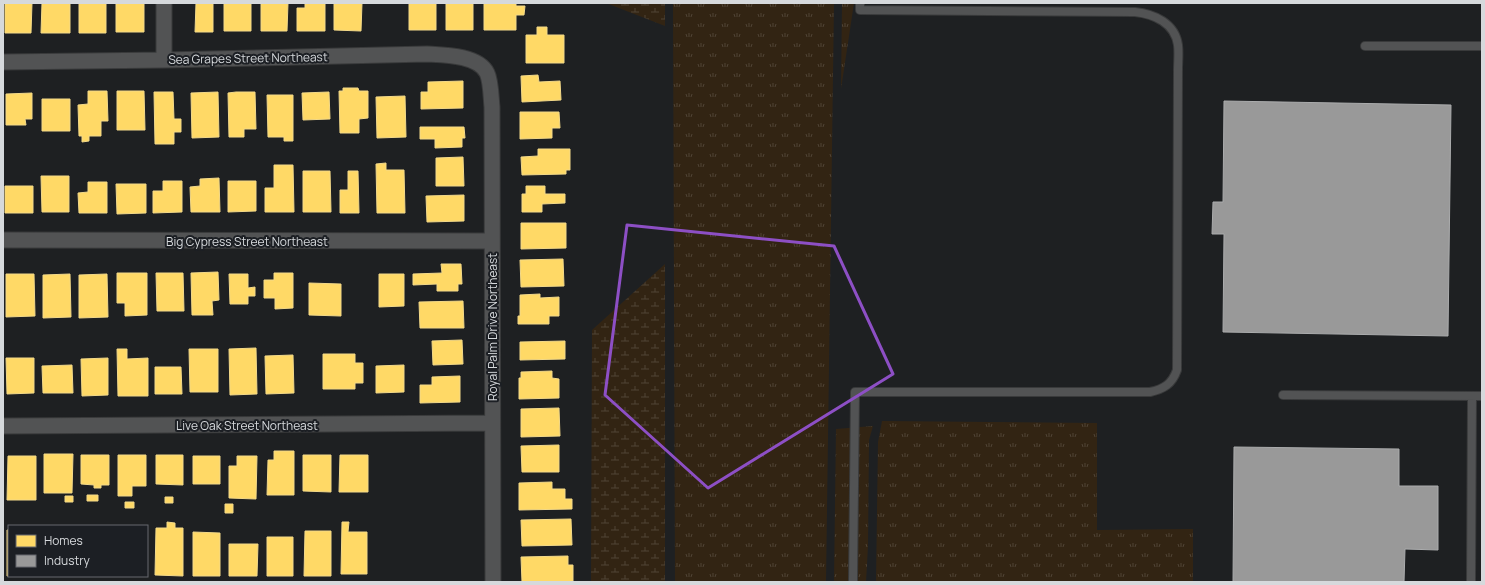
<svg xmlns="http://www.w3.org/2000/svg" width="1485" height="585" font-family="Manrope,sans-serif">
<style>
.grass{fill:url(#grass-tufts)}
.wetland{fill:url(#wetland-marsh)}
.homes{fill:#ffd966;stroke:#f3d989}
.industry{fill:#999;stroke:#abacad}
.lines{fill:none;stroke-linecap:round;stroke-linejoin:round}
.service-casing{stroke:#393a3b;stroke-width:10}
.minor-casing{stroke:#393a3b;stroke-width:17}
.service{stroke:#525354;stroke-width:8}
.minor{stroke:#525354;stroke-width:15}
.marked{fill:none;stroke:#8d4fc5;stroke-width:3;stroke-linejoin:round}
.labels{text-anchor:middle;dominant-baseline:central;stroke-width:4;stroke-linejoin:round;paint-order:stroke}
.street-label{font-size:12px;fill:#d6d9dc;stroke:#1c1f24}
</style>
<defs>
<pattern id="grass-tufts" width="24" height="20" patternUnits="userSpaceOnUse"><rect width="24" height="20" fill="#322413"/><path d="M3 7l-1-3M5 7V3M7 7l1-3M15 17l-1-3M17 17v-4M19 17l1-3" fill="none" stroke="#4f4335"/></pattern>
<pattern id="wetland-marsh" width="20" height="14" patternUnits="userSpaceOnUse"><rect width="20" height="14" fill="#322413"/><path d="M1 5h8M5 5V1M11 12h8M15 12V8" fill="none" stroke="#4f4335"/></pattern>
</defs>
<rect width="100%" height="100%" fill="#1e2022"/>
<path class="grass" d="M 673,3 L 834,3 L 826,582 L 675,582 Z
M 842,3 L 854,3 L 841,89 Z
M 882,421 L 1097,423 L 1097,530 L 1193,529 L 1193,582 L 876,582 L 878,442 Z
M 873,426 L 869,440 L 868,546 L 866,582 L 834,582 L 836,429 Z"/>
<path class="wetland" d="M 606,3 L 665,3 L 665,26 Z
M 665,264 L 665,582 L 591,582 L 592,330 Z"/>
<path class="homes" d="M 5,3 L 32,3 L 31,33 L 5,33 Z
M 42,3 L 70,3 L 70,33 L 41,33 Z
M 79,3 L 106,3 L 106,33 L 79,33 Z
M 116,3 L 144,3 L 144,32 L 116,32 Z
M 196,3 L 213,3 L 213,32 L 195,32 Z
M 224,3 L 251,3 L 251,31 L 224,31 Z
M 261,3 L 288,3 L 287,31 L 261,31 Z
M 305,3 L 325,3 L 325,31 L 297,31 L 297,8 L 305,8 Z
M 334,3 L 362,3 L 361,31 L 334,30 Z
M 409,3 L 436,3 L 436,30 L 409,30 Z
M 446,3 L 473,3 L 473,30 L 446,30 Z
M 484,3 L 516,3 L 516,6 L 525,6 L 524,15 L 516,15 L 516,30 L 484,30 Z
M 537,27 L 547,27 L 547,35 L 564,35 L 564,63 L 526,63 L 526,35 L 537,35 Z
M 538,75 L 539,82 L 560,81 L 561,100 L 522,102 L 521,76 Z
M 463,81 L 463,108 L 421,109 L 421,92 L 428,92 L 428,82 Z
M 343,88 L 358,88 L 359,91 L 368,91 L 368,118 L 359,119 L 359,133 L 340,133 L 339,91 L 343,91 Z
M 88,91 L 107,91 L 108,121 L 101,121 L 101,136 L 89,136 L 89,141 L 82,142 L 82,136 L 79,136 L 78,105 L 88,104 Z
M 117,91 L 144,91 L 145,130 L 117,130 Z
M 154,92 L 173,92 L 174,119 L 181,119 L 181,132 L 174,132 L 174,144 L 155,144 Z
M 218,92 L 219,137 L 192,138 L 191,93 Z
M 236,92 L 255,92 L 256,129 L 244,129 L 244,137 L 229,137 L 228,93 Z
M 329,92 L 330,119 L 303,120 L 302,93 Z
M 32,93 L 32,119 L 25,119 L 26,125 L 6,125 L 6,94 Z
M 267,95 L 293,95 L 293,141 L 284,141 L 284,137 L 268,137 Z
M 405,96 L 406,137 L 377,138 L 376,97 Z
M 42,99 L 70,99 L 70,131 L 42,131 Z
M 520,112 L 559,112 L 560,128 L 552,128 L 552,138 L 520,139 Z
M 420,127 L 464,127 L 465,138 L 462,138 L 462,147 L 435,148 L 435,139 L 420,139 Z
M 538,149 L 570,149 L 570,170 L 566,170 L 566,174 L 522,175 L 521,157 L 538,156 Z
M 463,157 L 464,186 L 436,186 L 436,158 Z
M 386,163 L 386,170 L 404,170 L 405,213 L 377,213 L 376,164 Z
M 274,165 L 293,165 L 294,212 L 265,212 L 265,188 L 274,188 Z
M 303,171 L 330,171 L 331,212 L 303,212 Z
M 348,171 L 358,171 L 359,213 L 340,213 L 340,190 L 348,190 Z
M 41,176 L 69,176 L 69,212 L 42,212 Z
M 219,178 L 220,212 L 191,212 L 190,187 L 200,186 L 200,179 Z
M 163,181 L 182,181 L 182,212 L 153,213 L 153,191 L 163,191 Z
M 228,181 L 256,181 L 256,211 L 228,212 Z
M 88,182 L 107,182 L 107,213 L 79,213 L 78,193 L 88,192 Z
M 116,184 L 146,184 L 146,213 L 117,214 Z
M 5,186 L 33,186 L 33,213 L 5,213 Z
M 526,186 L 545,186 L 545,194 L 565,194 L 565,203 L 542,204 L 542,212 L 522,212 L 522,194 L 526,194 Z
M 464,195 L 464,221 L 427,222 L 426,196 Z
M 521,223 L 566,223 L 566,248 L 521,249 Z
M 563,259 L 564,286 L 521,287 L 520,260 Z
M 441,264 L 461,264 L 462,284 L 458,284 L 458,291 L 437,291 L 437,284 L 413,285 L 413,274 L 442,273 Z
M 218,272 L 219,300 L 212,301 L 213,315 L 192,315 L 191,273 Z
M 117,273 L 147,273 L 147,315 L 125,316 L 125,303 L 117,303 Z
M 156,273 L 183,273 L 184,311 L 157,311 Z
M 274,273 L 293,273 L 293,308 L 275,309 L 275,298 L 264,298 L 264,280 L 274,280 Z
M 6,274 L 34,274 L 35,316 L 6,317 Z
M 70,274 L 71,317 L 43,318 L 43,275 Z
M 107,274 L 108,317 L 79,318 L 79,275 Z
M 229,274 L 248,274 L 248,288 L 255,287 L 255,296 L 248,296 L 248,304 L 230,304 Z
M 379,274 L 404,274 L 404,306 L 379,307 Z
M 309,283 L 341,284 L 341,316 L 309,315 Z
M 540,294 L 540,298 L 559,297 L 559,316 L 549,316 L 549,324 L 518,324 L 518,316 L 520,316 L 520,295 Z
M 463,301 L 464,328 L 420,328 L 419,302 Z
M 462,340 L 463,364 L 433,365 L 432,341 Z
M 565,341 L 565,359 L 520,360 L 520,342 Z
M 256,348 L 257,394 L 230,395 L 229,349 Z
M 117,349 L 127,349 L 127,359 L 148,358 L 148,396 L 118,396 Z
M 189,349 L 218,349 L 218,392 L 190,392 Z
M 323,354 L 355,354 L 355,363 L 363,363 L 363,383 L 355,383 L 355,389 L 323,389 Z
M 293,355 L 294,393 L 266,394 L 265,356 Z
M 6,358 L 34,358 L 34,393 L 7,394 Z
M 108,358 L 108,395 L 82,396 L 81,359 Z
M 72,365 L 73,393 L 43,393 L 42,366 Z
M 404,365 L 404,392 L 376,393 L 376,366 Z
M 155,367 L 181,367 L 182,394 L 155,394 Z
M 552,371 L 552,378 L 559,379 L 559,398 L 519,399 L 519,378 L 521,378 L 521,372 Z
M 460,376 L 460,402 L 420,403 L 420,385 L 432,385 L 432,377 Z
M 559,408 L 560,436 L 521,437 L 521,409 Z
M 559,445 L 559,472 L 522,472 L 521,446 Z
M 274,451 L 294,451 L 294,495 L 267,495 L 268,460 L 274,460 Z
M 44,454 L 73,454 L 72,493 L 44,493 Z
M 81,455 L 109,455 L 109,485 L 101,485 L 101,488 L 94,488 L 94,485 L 81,484 Z
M 118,455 L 146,455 L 146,486 L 132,486 L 132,496 L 118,496 Z
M 156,455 L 183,455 L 183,485 L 156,484 Z
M 303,455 L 331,455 L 331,492 L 303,491 Z
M 340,455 L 368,455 L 368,492 L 339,492 Z
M 8,456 L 36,456 L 36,500 L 7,500 Z
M 193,456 L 220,456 L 220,484 L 193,484 Z
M 237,456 L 257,456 L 256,499 L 229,498 L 229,466 L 237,466 Z
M 552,482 L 552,489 L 565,489 L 565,499 L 572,499 L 572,509 L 519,510 L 519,483 Z
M 87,495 L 98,495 L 98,501 L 87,501 Z
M 65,496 L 73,496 L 73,502 L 65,502 Z
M 165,497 L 173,497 L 173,503 L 165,503 Z
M 125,502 L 134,502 L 134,508 L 125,508 Z
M 225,504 L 233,504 L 233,513 L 225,513 Z
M 571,519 L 572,545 L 522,546 L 521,520 Z
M 167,522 L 175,523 L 175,528 L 183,528 L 183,576 L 155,575 L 156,528 L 167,528 Z
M 342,522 L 349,522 L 348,532 L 367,532 L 367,574 L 341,574 Z
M 7,530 L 9,530 L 9,576 L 35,576 L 7,576 Z
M 305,531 L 331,531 L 331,576 L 304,576 Z
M 193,532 L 220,533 L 220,576 L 193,576 Z
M 267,537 L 293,537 L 293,576 L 267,576 Z
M 229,544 L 258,544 L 257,576 L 229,576 Z
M 568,556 L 568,565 L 573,565 L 573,582 L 522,582 L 521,557 Z"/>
<path class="industry" d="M 1224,101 L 1451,105 L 1448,336 L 1223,332 L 1224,234 L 1212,234 L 1213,202 L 1223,202 Z
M 1234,447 L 1399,449 L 1399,486 L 1438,486 L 1438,550 L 1405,549 L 1404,582 L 1233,582 Z"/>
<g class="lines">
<g class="service-casing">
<path id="service" d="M 1365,46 L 1482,46
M 1283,395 L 1482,396
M 853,582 L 855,392 L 1150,392 C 1164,389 1172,384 1177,370 L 1178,70 C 1178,62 1179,53 1178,45 C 1175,23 1154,14 1135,12 L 860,10 L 860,3
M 1471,582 L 1472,396"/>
</g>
<g class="minor-casing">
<path id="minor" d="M 164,60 L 164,3
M 3,62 L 164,60 L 427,54 C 444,55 478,55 487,73 C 491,81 491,98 492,107 L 493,582
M 3,240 L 491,241
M 3,426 L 492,423"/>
</g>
<use href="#service" class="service"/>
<use href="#minor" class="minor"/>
</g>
<path class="marked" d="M 627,225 L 834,246 L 893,374 L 708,488 L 605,395 Z"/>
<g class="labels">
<g class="street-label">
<text transform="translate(248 58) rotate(-1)">Sea Grapes Street Northeast</text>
<text x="247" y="241">Big Cypress Street Northeast</text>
<text transform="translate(492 327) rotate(-90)">Royal Palm Drive Northeast</text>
<text x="247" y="425">Live Oak Street Northeast</text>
</g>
</g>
<rect width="1485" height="585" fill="none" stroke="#d6d9dc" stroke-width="8"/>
<rect x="8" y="525" width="140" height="52" fill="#1c1f24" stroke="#66696e"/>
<rect x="16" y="535" width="20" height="12" fill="#ffd966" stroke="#66696e"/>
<text x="44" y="545" font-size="12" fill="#d6d9dc">Homes</text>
<rect x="16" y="555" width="20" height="12" fill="#999999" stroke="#66696e"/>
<text x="44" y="565" font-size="12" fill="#d6d9dc">Industry</text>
</svg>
